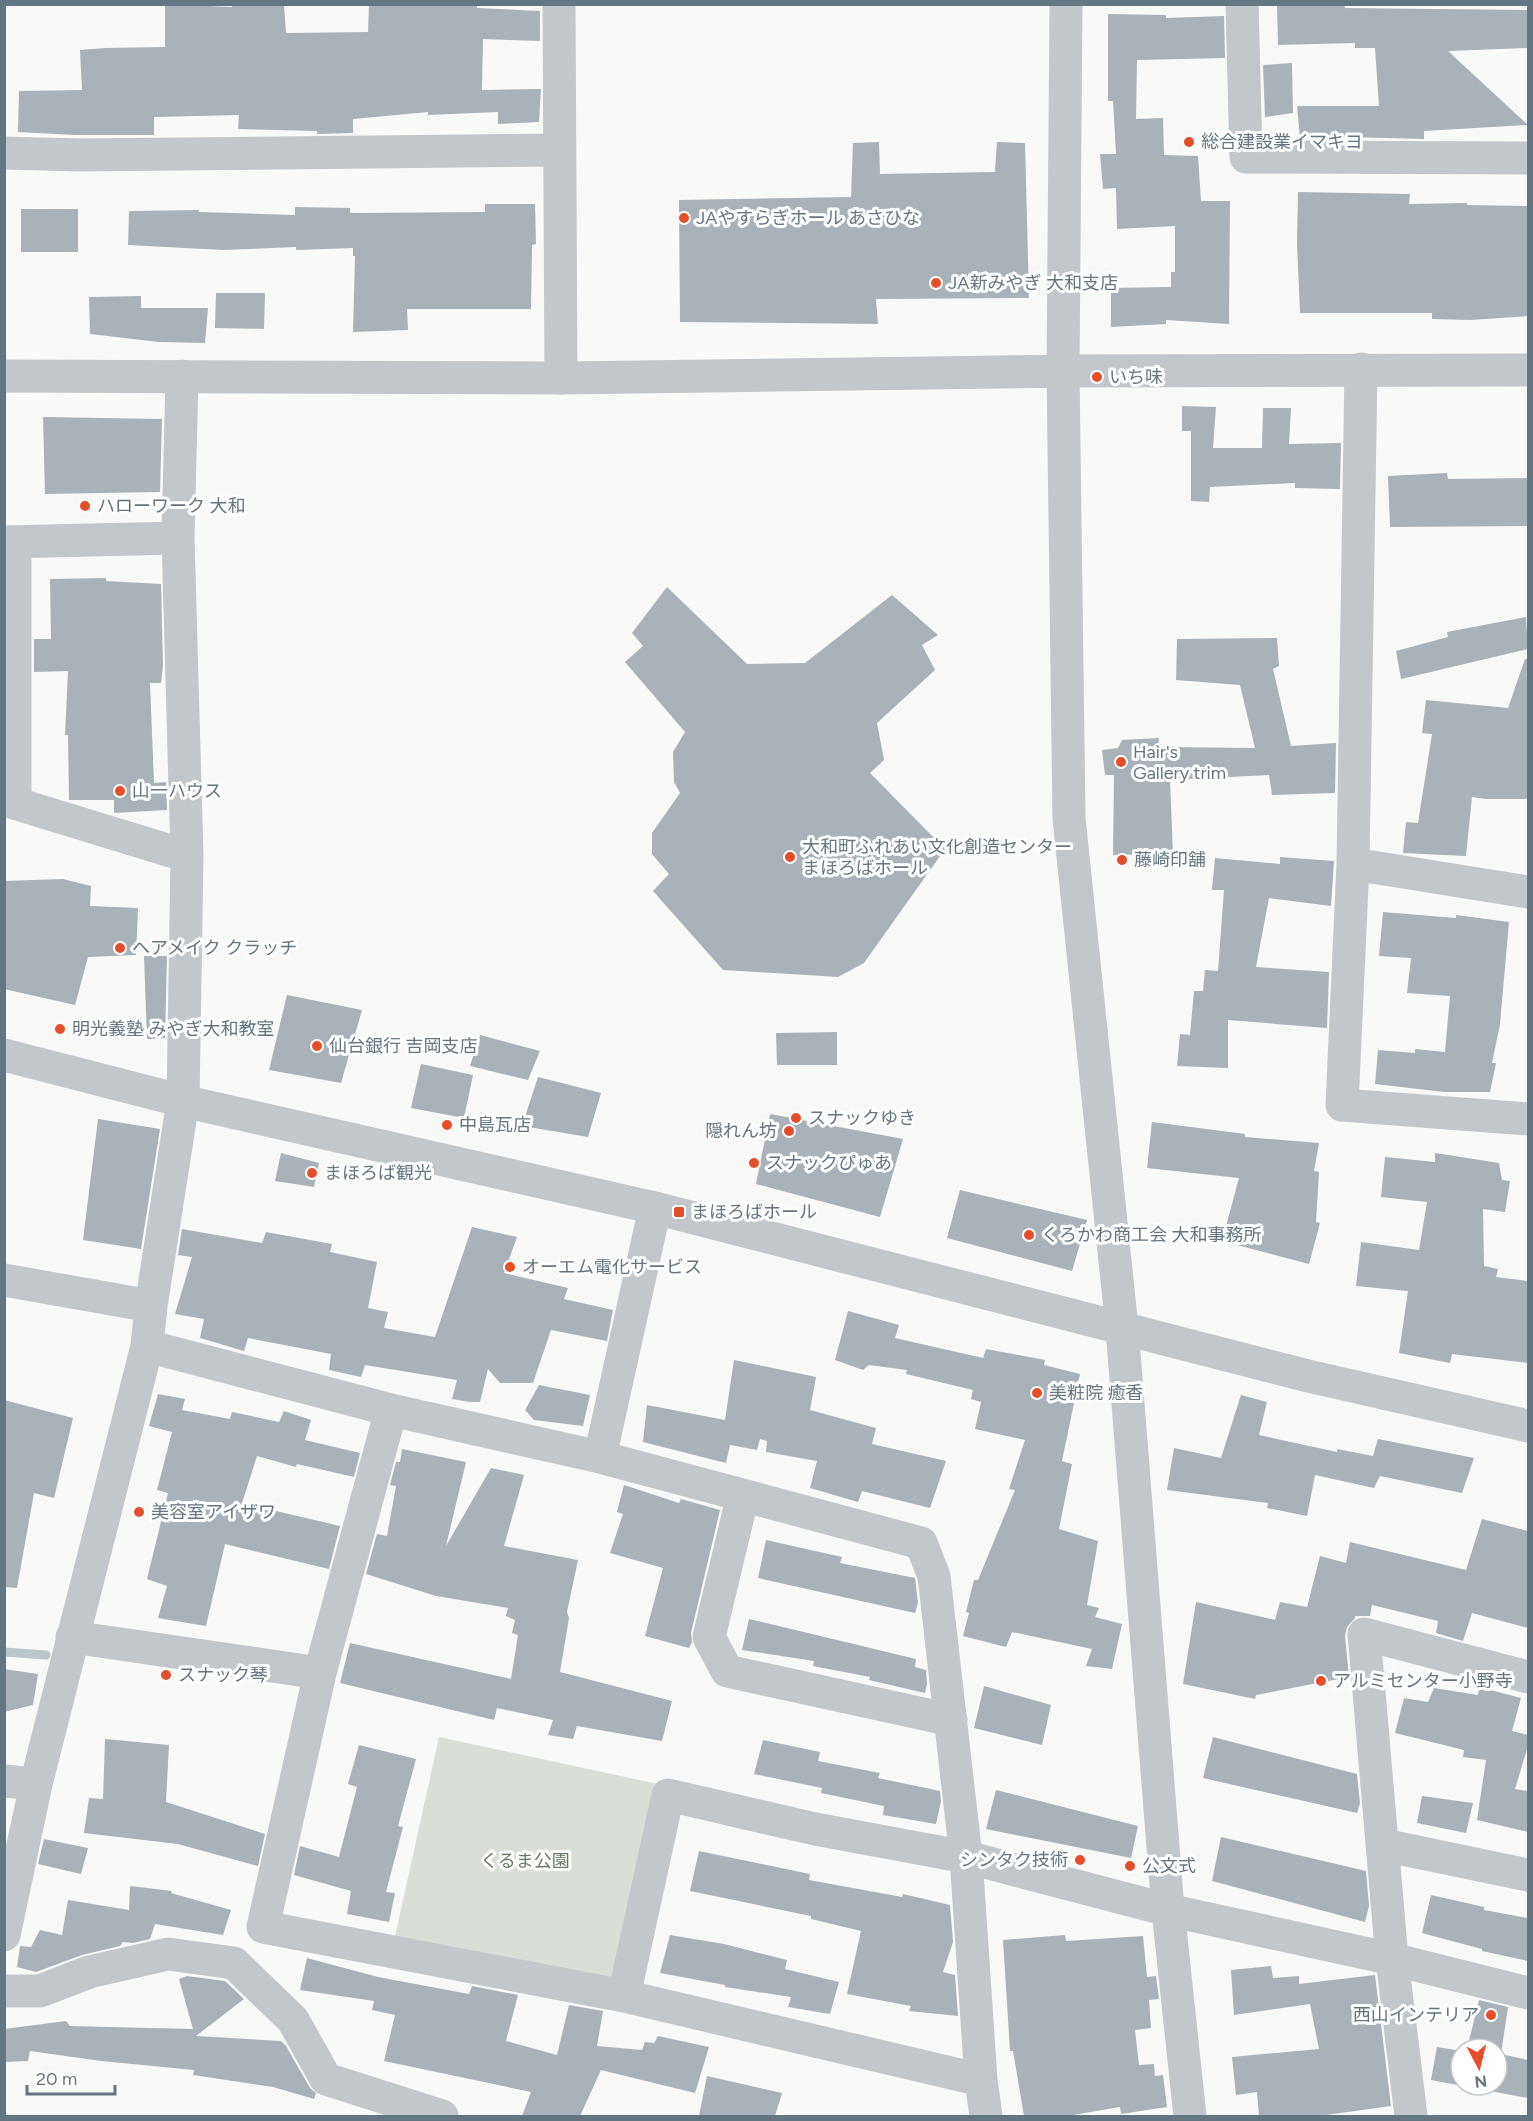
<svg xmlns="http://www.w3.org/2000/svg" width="1533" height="2121" font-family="Figtree,'Noto Sans JP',sans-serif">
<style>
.green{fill:#d9ded6}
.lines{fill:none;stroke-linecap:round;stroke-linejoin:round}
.stream{stroke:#bac6ca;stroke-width:9}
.building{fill:#a9b2b8}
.minor{stroke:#c2c7cb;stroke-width:33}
.tertiary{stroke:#c2c7cb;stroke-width:33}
.poi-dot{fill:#e54d2b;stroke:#fff;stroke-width:2}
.labels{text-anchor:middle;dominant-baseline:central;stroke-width:6;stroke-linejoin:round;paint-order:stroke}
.poi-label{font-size:18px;fill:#647682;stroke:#fff;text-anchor:start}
.park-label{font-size:18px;fill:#687a63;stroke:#fff}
</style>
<rect width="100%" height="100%" fill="#f9f9f7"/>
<path class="green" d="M 439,1737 L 658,1784 L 616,1983 L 394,1941 Z"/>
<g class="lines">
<path class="stream" d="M 4,1652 L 46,1655"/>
</g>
<path class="building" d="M 165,4 L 232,7 L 232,4 L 284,4 L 286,33 L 368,32 L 369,4 L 477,5 L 477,8 L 540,11 L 540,41 L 483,39 L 482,90 L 541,89 L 539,122 L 498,124 L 498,112 L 428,115 L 428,112 L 353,119 L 353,133 L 317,134 L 317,131 L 238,129 L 239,115 L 154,117 L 154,135 L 75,135 L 18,132 L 19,91 L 82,90 L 80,50 L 105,48 L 165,47 Z
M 1344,4 L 1345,8 L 1528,10 L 1528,48 L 1448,51 L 1528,125 L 1424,131 L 1424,139 L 1349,137 L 1349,139 L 1300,138 L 1297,106 L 1379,106 L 1375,48 L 1355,48 L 1355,43 L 1278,45 L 1277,5 Z
M 1108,14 L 1166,15 L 1166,18 L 1224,16 L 1225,58 L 1137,60 L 1136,119 L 1163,118 L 1164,155 L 1198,156 L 1201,201 L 1230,201 L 1229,324 L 1166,320 L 1166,324 L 1111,327 L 1111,288 L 1171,287 L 1171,272 L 1175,272 L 1175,226 L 1117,229 L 1116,188 L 1103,189 L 1100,154 L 1116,154 L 1113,101 L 1108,101 Z
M 1292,63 L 1293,113 L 1265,117 L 1263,65 Z
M 879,142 L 880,174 L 995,172 L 997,142 L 1025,143 L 1029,298 L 876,299 L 878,324 L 680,322 L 679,200 L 851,197 L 853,143 Z
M 1298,192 L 1410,194 L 1409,204 L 1467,203 L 1467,205 L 1528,206 L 1528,316 L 1471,320 L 1432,319 L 1432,313 L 1300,313 L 1297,244 Z
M 485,204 L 535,204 L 536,244 L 532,245 L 531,309 L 407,309 L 408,330 L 353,332 L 355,256 L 353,256 L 353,248 L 296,250 L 296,247 L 223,250 L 128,245 L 129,211 L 199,210 L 199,212 L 295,215 L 295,207 L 350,208 L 350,213 L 485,212 Z
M 21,209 L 78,209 L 78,252 L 21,252 Z
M 216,293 L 265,293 L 264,329 L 215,328 Z
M 141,296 L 141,308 L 208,308 L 205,343 L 159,342 L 90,334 L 89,297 Z
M 1182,406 L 1216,407 L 1213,448 L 1262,448 L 1263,408 L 1291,408 L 1289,444 L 1341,443 L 1340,489 L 1295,488 L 1295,483 L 1210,487 L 1209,502 L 1191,501 L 1191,431 L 1182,431 Z
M 43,417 L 162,419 L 160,492 L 45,494 Z
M 1447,473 L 1448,479 L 1528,478 L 1528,526 L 1390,527 L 1388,476 Z
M 106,578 L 106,581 L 161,584 L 163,665 L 161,683 L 150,683 L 154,783 L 166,782 L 167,810 L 114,813 L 114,800 L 69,800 L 68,735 L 65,735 L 68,671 L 34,672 L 34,639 L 51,639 L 50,579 Z
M 667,587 L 747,664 L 805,663 L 892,595 L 938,635 L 922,645 L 935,670 L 877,723 L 884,760 L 870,773 L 945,849 L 864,963 L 838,977 L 723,970 L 653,891 L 669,874 L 652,854 L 652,833 L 680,793 L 674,782 L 673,752 L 685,732 L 625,662 L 643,646 L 632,633 Z
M 1526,617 L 1528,649 L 1401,679 L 1396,651 L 1448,637 L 1447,632 Z
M 1277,638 L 1279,666 L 1273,669 L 1291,746 L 1336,743 L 1335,793 L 1272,795 L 1269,775 L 1170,780 L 1173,854 L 1113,855 L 1114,775 L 1105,775 L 1102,750 L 1118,748 L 1122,740 L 1159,738 L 1158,747 L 1255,748 L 1240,685 L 1176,680 L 1177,639 Z
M 1525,659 L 1528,659 L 1528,799 L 1486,799 L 1472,797 L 1466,856 L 1403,853 L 1406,822 L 1418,823 L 1432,734 L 1422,733 L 1426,700 L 1508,708 Z
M 1280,857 L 1334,861 L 1331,906 L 1269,898 L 1256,967 L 1329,972 L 1327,1028 L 1228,1020 L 1228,1068 L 1177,1066 L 1180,1034 L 1190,1035 L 1194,991 L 1203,991 L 1205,970 L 1218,971 L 1224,890 L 1212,890 L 1215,858 L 1280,864 Z
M 63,879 L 91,886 L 90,906 L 138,908 L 136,955 L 88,957 L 75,1005 L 4,989 L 4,881 Z
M 1383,912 L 1456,918 L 1456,915 L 1509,922 L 1500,1024 L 1492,1063 L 1496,1063 L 1490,1092 L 1444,1092 L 1375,1084 L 1378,1050 L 1415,1053 L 1415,1049 L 1445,1052 L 1450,996 L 1407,993 L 1411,958 L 1379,956 Z
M 144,956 L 167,956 L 165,1038 L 147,1039 Z
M 287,995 L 362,1010 L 341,1083 L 269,1070 Z
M 837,1032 L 837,1065 L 777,1065 L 776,1033 Z
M 480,1035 L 540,1051 L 528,1080 L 470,1066 Z
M 421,1064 L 473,1075 L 464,1118 L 411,1108 Z
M 538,1077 L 601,1093 L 588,1137 L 522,1126 Z
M 770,1114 L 903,1139 L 880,1217 L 756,1184 Z
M 98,1119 L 160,1129 L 141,1249 L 83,1240 Z
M 1152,1122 L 1245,1134 L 1245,1137 L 1319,1143 L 1314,1171 L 1319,1172 L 1316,1222 L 1320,1223 L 1309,1264 L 1222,1241 L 1239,1178 L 1147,1168 Z
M 281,1153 L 319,1163 L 314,1187 L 275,1181 Z
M 1435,1153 L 1499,1163 L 1502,1180 L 1510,1181 L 1505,1212 L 1483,1209 L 1484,1266 L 1498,1269 L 1496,1277 L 1528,1281 L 1528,1363 L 1452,1354 L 1450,1363 L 1399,1353 L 1408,1291 L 1356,1286 L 1361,1242 L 1419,1250 L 1427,1202 L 1381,1197 L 1385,1157 L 1435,1162 Z
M 960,1190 L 1087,1220 L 1072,1271 L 947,1238 Z
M 472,1227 L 517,1237 L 504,1273 L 568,1288 L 564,1299 L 613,1310 L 607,1341 L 551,1330 L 533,1383 L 500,1383 L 488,1369 L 480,1402 L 470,1402 L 452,1399 L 457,1380 L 365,1365 L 361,1377 L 329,1370 L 331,1354 L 248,1338 L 244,1351 L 200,1338 L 204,1319 L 175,1314 L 192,1257 L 178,1255 L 182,1229 L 262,1243 L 266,1232 L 332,1244 L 330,1252 L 377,1262 L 368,1308 L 388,1312 L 384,1328 L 435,1337 Z
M 848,1311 L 899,1325 L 895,1338 L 983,1358 L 986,1349 L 1045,1360 L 1044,1365 L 1080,1374 L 1062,1461 L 1072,1464 L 1059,1529 L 1098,1541 L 1087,1605 L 1099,1608 L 1095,1617 L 1122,1624 L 1112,1669 L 1086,1666 L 1092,1649 L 1012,1632 L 1006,1647 L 963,1636 L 969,1613 L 966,1612 L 974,1580 L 978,1580 L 1015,1490 L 1009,1489 L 1025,1440 L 975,1429 L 981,1402 L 971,1399 L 973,1390 L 906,1374 L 907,1370 L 869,1365 L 863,1370 L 835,1360 Z
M 734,1360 L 816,1377 L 810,1410 L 876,1428 L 872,1444 L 946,1461 L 930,1508 L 862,1491 L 858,1502 L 810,1488 L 817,1461 L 766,1452 L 767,1441 L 760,1439 L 757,1450 L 730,1445 L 726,1463 L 643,1442 L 647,1405 L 725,1420 Z
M 539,1385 L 590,1395 L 583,1426 L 534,1420 L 525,1410 Z
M 158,1394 L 185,1399 L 182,1410 L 230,1419 L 232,1412 L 279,1422 L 284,1411 L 311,1420 L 305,1440 L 360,1453 L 354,1477 L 297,1464 L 296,1467 L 257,1456 L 242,1503 L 340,1526 L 329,1569 L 225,1544 L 206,1626 L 158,1618 L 167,1586 L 147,1579 L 168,1493 L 157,1490 L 172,1432 L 149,1426 Z
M 1241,1395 L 1267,1402 L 1259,1435 L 1337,1452 L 1337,1449 L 1373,1456 L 1378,1439 L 1474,1458 L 1462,1493 L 1380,1476 L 1374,1488 L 1315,1475 L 1307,1516 L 1267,1508 L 1268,1503 L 1167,1490 L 1174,1448 L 1221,1458 Z
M 4,1400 L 73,1418 L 54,1498 L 34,1493 L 17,1588 L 4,1587 Z
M 402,1449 L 466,1462 L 446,1546 L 491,1468 L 524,1475 L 504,1546 L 578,1560 L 567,1612 L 569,1618 L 560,1672 L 672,1701 L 662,1741 L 577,1726 L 573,1739 L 548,1735 L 553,1720 L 497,1708 L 494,1720 L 340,1683 L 350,1643 L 511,1679 L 518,1635 L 512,1633 L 515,1620 L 506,1616 L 508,1608 L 436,1596 L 366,1574 L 377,1534 L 387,1536 L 396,1486 L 390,1485 L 396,1462 L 400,1462 Z
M 624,1485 L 679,1503 L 681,1499 L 720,1510 L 691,1633 L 692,1642 L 689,1648 L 645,1636 L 663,1568 L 610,1553 L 623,1514 L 617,1512 Z
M 1482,1519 L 1528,1531 L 1528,1628 L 1472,1613 L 1463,1641 L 1436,1633 L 1438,1621 L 1372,1605 L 1370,1616 L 1355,1616 L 1355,1618 L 1347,1627 L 1345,1636 L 1349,1677 L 1256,1695 L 1255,1699 L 1183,1684 L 1196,1602 L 1275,1620 L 1280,1602 L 1307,1607 L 1320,1556 L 1346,1563 L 1350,1542 L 1466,1570 Z
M 766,1540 L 842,1557 L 840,1563 L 915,1578 L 918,1603 L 915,1613 L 758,1578 Z
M 749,1619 L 916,1659 L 915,1667 L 926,1670 L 927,1684 L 925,1693 L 869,1680 L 870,1677 L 813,1666 L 814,1661 L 742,1650 Z
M 4,1669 L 38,1674 L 33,1705 L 4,1712 Z
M 984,1686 L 1051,1705 L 1042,1745 L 974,1728 Z
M 1479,1687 L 1521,1698 L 1512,1731 L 1528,1735 L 1528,1746 L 1515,1789 L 1528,1791 L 1528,1832 L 1477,1820 L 1486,1760 L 1463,1757 L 1464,1750 L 1395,1733 L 1404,1698 L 1428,1702 L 1434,1688 L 1478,1695 Z
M 1213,1737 L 1357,1774 L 1360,1803 L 1357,1813 L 1203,1778 Z
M 105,1739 L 169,1745 L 166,1802 L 265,1834 L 258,1866 L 178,1844 L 84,1833 L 89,1798 L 103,1799 Z
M 763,1740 L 820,1752 L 818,1761 L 880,1773 L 878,1778 L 940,1791 L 941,1801 L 936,1824 L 883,1815 L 884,1806 L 821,1793 L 822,1788 L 754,1774 Z
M 359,1745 L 416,1759 L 398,1826 L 403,1827 L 386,1892 L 395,1893 L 389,1922 L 347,1914 L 351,1891 L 294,1875 L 300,1846 L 339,1857 L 357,1787 L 348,1784 Z
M 996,1790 L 1138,1826 L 1131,1858 L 986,1829 Z
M 1422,1796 L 1473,1803 L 1466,1833 L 1417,1823 Z
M 1221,1837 L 1366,1871 L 1369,1906 L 1365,1922 L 1212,1881 Z
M 44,1839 L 88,1848 L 81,1874 L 38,1864 Z
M 699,1851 L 810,1874 L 809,1880 L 902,1897 L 903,1894 L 950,1905 L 953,1942 L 943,1972 L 955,1975 L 958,2016 L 909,2011 L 911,2006 L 847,1994 L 861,1931 L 811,1919 L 811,1916 L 690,1891 Z
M 130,1886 L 172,1891 L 171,1893 L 231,1910 L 223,1935 L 155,1924 L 150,1939 L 133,1943 L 123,1942 L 120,1946 L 82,1955 L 36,1972 L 17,1967 L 20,1946 L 31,1947 L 40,1930 L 62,1935 L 68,1900 L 129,1910 Z
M 1431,1895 L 1484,1907 L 1484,1910 L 1528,1918 L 1528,1961 L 1482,1951 L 1482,1949 L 1422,1933 Z
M 670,1935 L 724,1944 L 787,1960 L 785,1969 L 839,1982 L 830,2014 L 788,2007 L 791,1997 L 725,1987 L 725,1985 L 660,1973 Z
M 1065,1935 L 1066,1941 L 1143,1936 L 1147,1977 L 1156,1976 L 1159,1999 L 1149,2000 L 1151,2028 L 1135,2030 L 1139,2065 L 1154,2064 L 1155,2076 L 1163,2075 L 1167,2107 L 1121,2114 L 1120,2107 L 1067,2116 L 1024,2116 L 1013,2051 L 1010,2051 L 1003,1940 Z
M 307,1958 L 378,1977 L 469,1994 L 472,1986 L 518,1995 L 506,2041 L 557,2055 L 569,2005 L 603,2011 L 597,2046 L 642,2050 L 645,2042 L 654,2043 L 658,2036 L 709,2047 L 695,2093 L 601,2070 L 580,2116 L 522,2116 L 531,2092 L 384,2061 L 395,2015 L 372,2010 L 374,2001 L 300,1990 Z
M 1271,1966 L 1273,1978 L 1299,1976 L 1299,1984 L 1375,1975 L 1391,2106 L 1319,2116 L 1259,2116 L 1257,2092 L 1236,2095 L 1232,2057 L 1319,2049 L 1310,2004 L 1234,2015 L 1231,1970 Z
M 187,1976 L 225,1981 L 244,1999 L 196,2036 L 281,2041 L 286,2046 L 310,2088 L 316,2093 L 314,2099 L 273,2087 L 193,2075 L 194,2070 L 101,2061 L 30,2051 L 28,2061 L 4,2062 L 4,2029 L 66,2021 L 70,2026 L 193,2029 L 179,1979 Z
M 1479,2000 L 1508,2007 L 1501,2054 L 1528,2060 L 1528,2098 L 1431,2080 L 1437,2047 L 1461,2051 L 1461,2085 L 1497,2085 L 1497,2049 L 1467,2049 Z
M 707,2076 L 782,2093 L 775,2116 L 699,2116 Z"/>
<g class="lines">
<path class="minor" d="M 559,4 L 561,378
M 1242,4 L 1246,157 L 1528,158
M 4,153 L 79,155 L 559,150
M 1361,369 L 1353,864 L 1342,1105 L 1528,1119
M 4,542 L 178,538
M 15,542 L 15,803
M 4,800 L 187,856
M 1353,864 L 1528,892
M 4,1280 L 151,1306
M 147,1346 L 391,1410 L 600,1457 L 921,1543 L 934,1576 L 966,1857 L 981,2080 L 986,2116
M 391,1410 L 320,1673 L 263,1927 L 624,1996 L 668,1795 L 815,1829 L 966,1857 L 1168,1910 L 1392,1959 L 1528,1993
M 600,1457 L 655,1208
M 743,1495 L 709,1637 L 727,1671 L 951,1720
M 72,1637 L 320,1673
M 4,1781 L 36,1784
M 1383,1845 L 1528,1875
M 4,1935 L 36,1784 L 147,1346 L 151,1306 L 183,1101 L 187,856 L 178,538 L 182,376
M 4,1991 L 40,1991 L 89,1972 L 168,1954 L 234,1963 L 293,2020 L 326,2079 L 442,2116
M 624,1996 L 981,2080
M 1411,2116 L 1392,1959 L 1364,1634 L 1528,1677"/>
<path class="tertiary" d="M 1066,4 L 1063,371 L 1069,818 L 1122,1328 L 1168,1910 L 1190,2116
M 4,376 L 561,378 L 1063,371 L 1528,370
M 4,1055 L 183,1101 L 655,1208 L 1308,1376 L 1528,1426"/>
</g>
<g class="poi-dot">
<circle cx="1189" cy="142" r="6"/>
<circle cx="684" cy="218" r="6"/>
<circle cx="936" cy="283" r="6"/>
<circle cx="1097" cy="377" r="6"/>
<circle cx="85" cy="506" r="6"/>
<circle cx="1121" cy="762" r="6"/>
<circle cx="120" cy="791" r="6"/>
<circle cx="790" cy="857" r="6"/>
<circle cx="1122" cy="860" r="6"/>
<circle cx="120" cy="948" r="6"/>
<circle cx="60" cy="1029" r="6"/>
<circle cx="317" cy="1046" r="6"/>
<circle cx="796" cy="1118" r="6"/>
<circle cx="447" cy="1125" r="6"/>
<circle cx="789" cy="1131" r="6"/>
<circle cx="754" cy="1163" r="6"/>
<circle cx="312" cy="1173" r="6"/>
<rect x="673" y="1206" width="12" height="12" rx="3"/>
<circle cx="1029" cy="1235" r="6"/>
<circle cx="510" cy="1267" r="6"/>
<circle cx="1037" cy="1393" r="6"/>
<circle cx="139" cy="1512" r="6"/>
<circle cx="166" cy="1675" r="6"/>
<circle cx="1321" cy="1681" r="6"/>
<circle cx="1080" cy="1860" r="6"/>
<circle cx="1130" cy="1866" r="6"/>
<circle cx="1491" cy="2015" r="6"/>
</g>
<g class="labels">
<g class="poi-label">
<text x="1201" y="142">総合建設業イマキヨ</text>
<text x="696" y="218">JAやすらぎホール あさひな</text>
<text x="948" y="283">JA新みやぎ 大和支店</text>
<text x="1109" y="377">いち味</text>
<text x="97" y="506">ハローワーク 大和</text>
<text x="1133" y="752">Hair's<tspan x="1133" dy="21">Gallery trim</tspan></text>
<text x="132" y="791">山一ハウス</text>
<text x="802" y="847">大和町ふれあい文化創造センター<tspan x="802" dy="21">まほろばホール</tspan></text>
<text x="1134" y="860">藤崎印舗</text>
<text x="132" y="948">ヘアメイク クラッチ</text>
<text x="72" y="1029">明光義塾 みやぎ大和教室</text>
<text x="329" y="1046">仙台銀行 吉岡支店</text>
<text x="808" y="1118">スナックゆき</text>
<text x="459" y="1125">中島瓦店</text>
<text x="777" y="1131" text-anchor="end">隠れん坊</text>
<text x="766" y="1163">スナックぴゅあ</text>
<text x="324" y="1173">まほろば観光</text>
<text x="691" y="1212">まほろばホール</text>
<text x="1041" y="1235">くろかわ商工会 大和事務所</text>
<text x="522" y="1267">オーエム電化サービス</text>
<text x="1049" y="1393">美粧院 癒香</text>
<text x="151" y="1512">美容室アイザワ</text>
<text x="178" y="1675">スナック琴</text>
<text x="1333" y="1681">アルミセンター小野寺</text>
<text x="1068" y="1860" text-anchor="end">シンタク技術</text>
<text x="1142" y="1866">公文式</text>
<text x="1479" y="2015" text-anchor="end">西山インテリア</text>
</g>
<g class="park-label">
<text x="525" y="1861">くるま公園</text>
</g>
</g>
<rect width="1533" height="2121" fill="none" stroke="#647682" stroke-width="12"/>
<g transform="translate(1479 2067) rotate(173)"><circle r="28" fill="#ffffff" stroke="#c1c8cd" stroke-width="1.5"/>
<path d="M0-4.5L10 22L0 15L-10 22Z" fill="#e54d2b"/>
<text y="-9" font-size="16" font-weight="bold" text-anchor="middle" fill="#647682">N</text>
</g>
<path d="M27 2085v9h88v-9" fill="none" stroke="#647682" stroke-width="3"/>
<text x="36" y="2085" font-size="18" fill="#647682" stroke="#ffffff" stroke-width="4.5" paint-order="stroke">20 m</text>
</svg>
